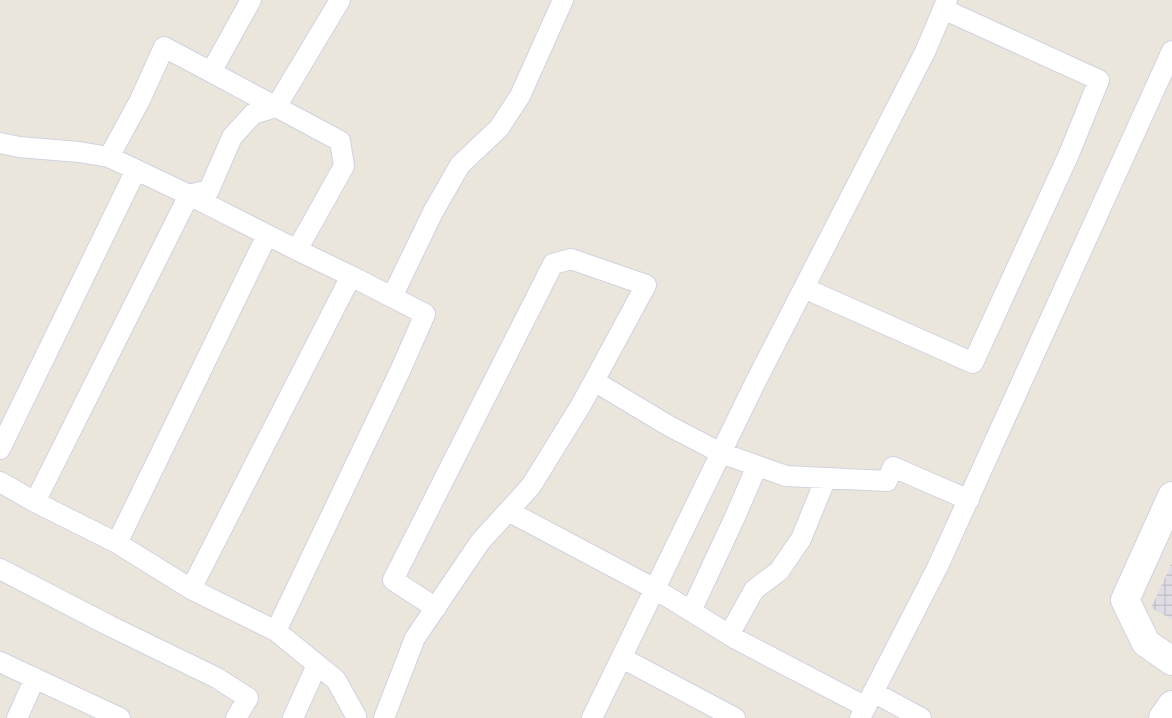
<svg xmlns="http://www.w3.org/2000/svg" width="1172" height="718" font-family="Cabin,sans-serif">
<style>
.industrial{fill:url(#industrial-grid)}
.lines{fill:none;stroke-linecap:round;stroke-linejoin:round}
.street-casing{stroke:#d1d2e1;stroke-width:22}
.secondary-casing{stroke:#d1d2e1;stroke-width:30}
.street{stroke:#fff;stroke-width:20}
.secondary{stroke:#fff;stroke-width:28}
</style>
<defs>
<pattern id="industrial-grid" width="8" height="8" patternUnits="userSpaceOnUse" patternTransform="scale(1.25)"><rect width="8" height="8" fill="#dfdce3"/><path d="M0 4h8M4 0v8" fill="none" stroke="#bfbdc3"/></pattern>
</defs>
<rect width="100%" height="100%" fill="#ebe6dc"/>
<path class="industrial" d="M 1172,563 L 1172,619 L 1151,608 Z"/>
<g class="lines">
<g class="street-casing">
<path id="street" d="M 0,143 L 19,147 L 79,152 L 109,157 L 189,195 L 35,502
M 109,157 L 140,100 L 164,47 L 211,72 L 251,0
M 189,195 L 297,250 L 344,166 L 340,141 L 211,72
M 189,195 L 209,190 L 232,137 L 253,114 L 276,107 L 340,0
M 804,288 L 973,363 L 1069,154 L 1099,80 L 943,9
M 392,297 L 433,212 L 460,165 L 499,128 L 520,96 L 563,0
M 594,381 L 669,426 L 721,453 L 786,476 L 887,481 L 893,467 L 969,500
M 0,449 L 136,170
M 0,482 L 35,502 L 117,543 L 191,589 L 276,631 L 336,680 L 356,716
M 508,511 L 655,589 L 736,639 L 866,707
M 117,543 L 267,235
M 0,569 L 110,626 L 217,678 L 248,698 L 236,718
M 191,589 L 351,276
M 691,611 L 735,517 L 757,466
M 276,631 L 400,371 L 425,314 L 351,276 L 297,250
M 729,635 L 754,590 L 779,571 L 801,539 L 826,478
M 622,658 L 735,718
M 0,662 L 120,718
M 873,692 L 921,718
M 17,718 L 35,678
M 293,718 L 317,665
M 384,718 L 415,638 L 480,542 L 531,486 L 581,405 L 646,285 L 571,259 L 553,264 L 393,580 L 436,608
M 592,718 L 755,383 L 925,52 L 947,0
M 860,718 L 938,566 L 1172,51"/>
</g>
<g class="secondary-casing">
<path id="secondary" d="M 1172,496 L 1125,600 L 1146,643 L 1172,661
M 1163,718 L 1172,705"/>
</g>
<use href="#street" class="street"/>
<use href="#secondary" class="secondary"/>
</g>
</svg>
